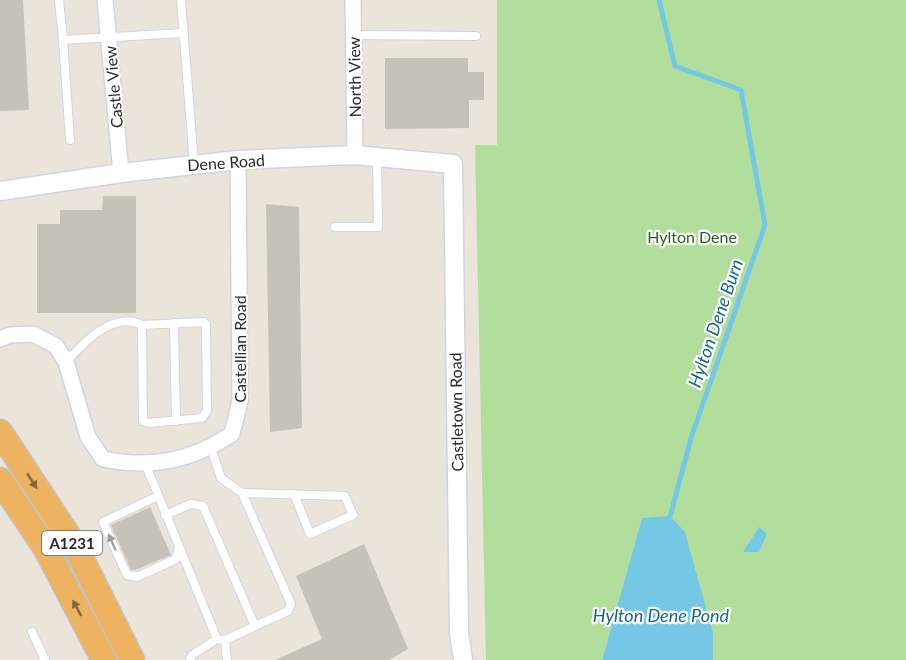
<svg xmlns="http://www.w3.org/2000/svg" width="906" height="660" font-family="Lato,sans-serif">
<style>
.green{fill:#b2de9b}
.water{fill:#74c8e6}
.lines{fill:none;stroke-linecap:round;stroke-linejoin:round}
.stream{stroke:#74c8e6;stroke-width:5}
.building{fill:#c6c2ba}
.service-casing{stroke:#d1d4e1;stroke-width:10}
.minor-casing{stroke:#d1d4e1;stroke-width:18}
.tertiary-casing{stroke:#d1d4e1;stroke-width:21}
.trunk-casing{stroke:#c3c3c3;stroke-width:27}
.service{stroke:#fff;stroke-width:8}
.minor{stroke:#fff;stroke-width:15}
.tertiary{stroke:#fff;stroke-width:18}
.trunk{stroke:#edb360;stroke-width:24}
.oneway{fill:#816742}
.oneway2{fill:#9f9f9f}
.labels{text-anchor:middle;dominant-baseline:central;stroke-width:4.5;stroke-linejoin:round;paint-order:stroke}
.shield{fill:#fff;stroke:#696969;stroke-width:1.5}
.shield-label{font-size:15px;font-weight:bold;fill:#292929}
.street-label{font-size:16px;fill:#292929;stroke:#fff}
.park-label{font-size:16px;fill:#2c611e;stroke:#fff}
.water-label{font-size:18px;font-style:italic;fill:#166690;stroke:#fff}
</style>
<rect width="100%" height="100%" fill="#eae4db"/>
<path class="green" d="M 497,0 L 906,0 L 906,660 L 713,660 L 713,633 L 642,518 L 602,660 L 486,660 L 475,145 L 497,145 Z"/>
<path class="water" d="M 670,516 L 685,532 L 713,633 L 713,660 L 602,660 L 642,518 Z
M 759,527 L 767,534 L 759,552 L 743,552 Z"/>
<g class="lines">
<path class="stream" d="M 659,0 L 675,66 L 741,90 L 765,225 L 691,438 L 669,521"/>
</g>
<path class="building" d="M 0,0 L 23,0 L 29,110 L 0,111 Z
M 385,58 L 468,58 L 468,72 L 484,72 L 484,100 L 469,100 L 469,128 L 385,129 Z
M 103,196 L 136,196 L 136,313 L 37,313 L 37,224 L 60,224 L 60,210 L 102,210 Z
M 266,204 L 299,207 L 302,428 L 270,432 Z
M 150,507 L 171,555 L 135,570 L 131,570 L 111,525 Z
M 364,544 L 408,649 L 389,660 L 275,660 L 322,639 L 296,576 Z"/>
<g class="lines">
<g class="service-casing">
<path id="service" d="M 59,0 L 63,40
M 181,0 L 194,164
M 354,35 L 476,36
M 70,140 L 63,40 L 183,33
M 335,227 L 378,227 L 377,157
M 174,323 L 176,421
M 66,362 C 83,343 114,310 142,325 L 143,421 L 149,423 L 202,418 L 207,411 L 206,324 L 204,322 L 142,325
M 211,448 L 221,478 L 242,493 L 345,496 L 353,515 L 310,534 L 294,494
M 145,463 L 217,639 L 225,640 L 288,611 L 291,604 L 242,493
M 158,496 L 103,522 L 127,575 L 137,577 L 176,559 L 178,550
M 165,515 L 191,504 L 203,506 L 255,626
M 32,632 L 45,660
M 225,640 L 227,660
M 190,660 L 192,655 L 217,639"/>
</g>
<g class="minor-casing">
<path id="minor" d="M 105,0 L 121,173
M 353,0 L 355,155
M 0,339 L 10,335 L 33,334 L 56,346 L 66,362 L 88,437 L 103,459 C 151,469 191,461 232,434 L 240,401 L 238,160"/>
</g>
<g class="tertiary-casing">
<path id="tertiary" d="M 0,191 L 121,173 L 238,160 L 355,155 L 453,164 L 459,633 L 463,660"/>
</g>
<g class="trunk-casing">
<path id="trunk" d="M 0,432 L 75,546 L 132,660
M 0,480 L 45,547 L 104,660"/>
</g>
<use href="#service" class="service"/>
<use href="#minor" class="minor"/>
<use href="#tertiary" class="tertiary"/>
<use href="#trunk" class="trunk"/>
</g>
<defs><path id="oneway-solid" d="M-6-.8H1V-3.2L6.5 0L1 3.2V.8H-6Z" transform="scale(1.5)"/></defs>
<g class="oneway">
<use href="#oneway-solid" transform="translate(32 481) rotate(57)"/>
<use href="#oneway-solid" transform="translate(77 608) rotate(-118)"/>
</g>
<use class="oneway2" href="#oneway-solid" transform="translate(112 542) rotate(-114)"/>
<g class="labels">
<rect class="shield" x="42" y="531" width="60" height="24" rx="4.5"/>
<g class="shield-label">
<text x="72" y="543">A1231</text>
</g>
<g class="street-label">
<text transform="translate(354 77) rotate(-91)">North View</text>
<text transform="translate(113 87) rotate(-95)">Castle View</text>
<text transform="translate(226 162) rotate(-4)">Dene Road</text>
<text transform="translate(239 349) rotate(-90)">Castellian Road</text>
<text transform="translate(456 412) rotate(-91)">Castletown Road</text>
</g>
<g class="park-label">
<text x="692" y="236">Hylton Dene</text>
</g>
<g class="water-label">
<text transform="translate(715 323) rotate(-71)">Hylton Dene Burn</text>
<text x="661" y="615">Hylton Dene Pond</text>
</g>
</g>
</svg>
